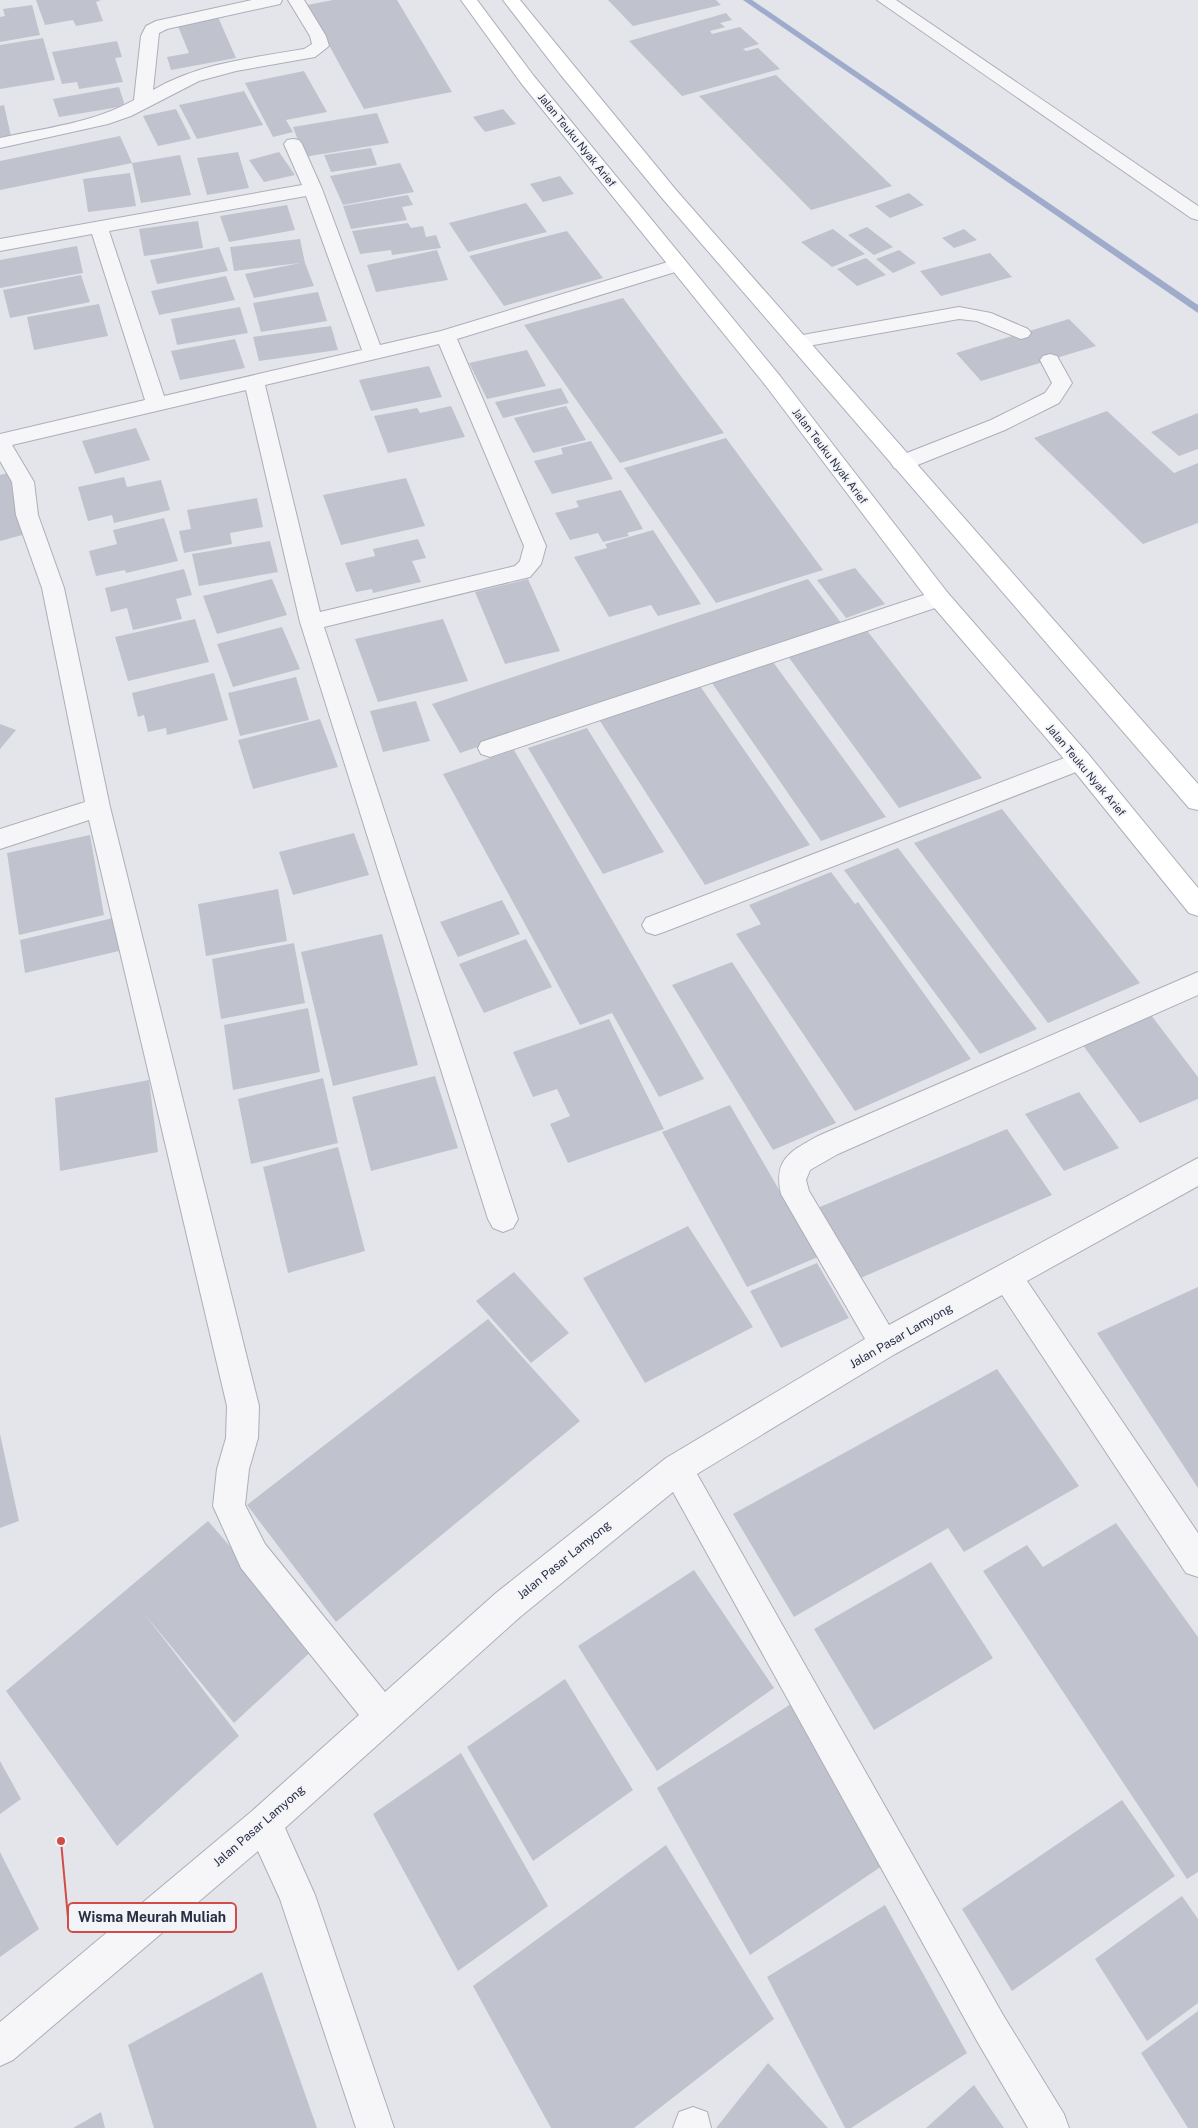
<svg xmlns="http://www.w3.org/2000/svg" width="1198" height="2128" font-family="'Public Sans',sans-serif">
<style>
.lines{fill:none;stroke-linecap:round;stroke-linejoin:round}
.stream{fill:#9eabcb;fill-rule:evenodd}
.building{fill:#c0c3ce}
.service-casing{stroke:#acaeb9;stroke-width:2}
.minor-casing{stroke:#acaeb9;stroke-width:2}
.secondary-casing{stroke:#acaeb9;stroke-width:2}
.service{fill:#f6f6f9;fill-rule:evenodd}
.minor{fill:#f6f6f9;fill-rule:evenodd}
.secondary{fill:#fff;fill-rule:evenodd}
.labels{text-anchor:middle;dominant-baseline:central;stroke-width:4;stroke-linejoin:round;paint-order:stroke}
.far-street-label{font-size:11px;fill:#2a2f44;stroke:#f3f4f8}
.street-label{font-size:12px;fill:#2a2f44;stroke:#f3f4f8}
.leader{fill:none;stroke:#d14c47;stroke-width:2}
.callout-dot{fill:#d14c47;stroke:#f3f4f8;stroke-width:2}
.callout{fill:#f3f4f8;stroke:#d14c47;stroke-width:2}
.callout-label{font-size:14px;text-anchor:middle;font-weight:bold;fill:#2a2f44}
</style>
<rect width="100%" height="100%" fill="#e3e5eb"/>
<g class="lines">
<path class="stream" d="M 743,0 L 752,0 L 1198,305 L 1198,313 Z"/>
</g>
<path class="building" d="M 36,0 L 101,0 L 96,2 L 103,21 L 76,26 L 73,20 L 45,25 Z
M 333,0 L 397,0 L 452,92 L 364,109 L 307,5 Z
M 608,0 L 716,0 L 721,5 L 633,26 Z
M 32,5 L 40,35 L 0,42 L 0,17 L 5,16 L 3,9 Z
M 726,13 L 732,20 L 720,23 L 725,27 L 710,31 L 712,34 L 740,27 L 759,44 L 743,49 L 746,51 L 758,48 L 780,69 L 682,96 L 629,41 Z
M 218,17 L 236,58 L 171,70 L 167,57 L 189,53 L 177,24 Z
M 43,38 L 55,80 L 0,89 L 0,45 Z
M 117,41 L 122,57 L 115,58 L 123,82 L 79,89 L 77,82 L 62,84 L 52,52 Z
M 304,71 L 327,112 L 286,120 L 293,132 L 273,137 L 245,83 Z
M 776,75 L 892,186 L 811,210 L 699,96 Z
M 119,87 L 125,106 L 59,117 L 53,99 Z
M 244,91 L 263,125 L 197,139 L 179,105 Z
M 4,105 L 11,136 L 0,137 L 0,106 Z
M 176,109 L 191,139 L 158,146 L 143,116 Z
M 503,109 L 516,124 L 485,132 L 473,117 Z
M 377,113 L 389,143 L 304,157 L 293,127 Z
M 120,136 L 132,163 L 0,190 L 0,161 Z
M 371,148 L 377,165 L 331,172 L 324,155 Z
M 238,152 L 249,188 L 207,195 L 197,158 Z
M 279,152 L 295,175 L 264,182 L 249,160 Z
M 180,155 L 191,195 L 141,203 L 132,163 Z
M 400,163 L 414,192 L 343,205 L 330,176 Z
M 130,173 L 136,206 L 88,212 L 83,179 Z
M 560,176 L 574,194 L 543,202 L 530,184 Z
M 909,193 L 924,205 L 890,218 L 875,206 Z
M 408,195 L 413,205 L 402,207 L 407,220 L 351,229 L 343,206 Z
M 526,203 L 547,232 L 468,252 L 449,223 Z
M 287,205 L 295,230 L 229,242 L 220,216 Z
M 198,221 L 203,248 L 144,256 L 139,229 Z
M 408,223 L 411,228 L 423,226 L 426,237 L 436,235 L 441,248 L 392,255 L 391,250 L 360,254 L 352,231 Z
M 867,227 L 893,247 L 874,255 L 848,235 Z
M 833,229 L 865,254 L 832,267 L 801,242 Z
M 964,229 L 977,240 L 954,248 L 942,238 Z
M 567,231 L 603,278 L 504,306 L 469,256 Z
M 300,239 L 305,263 L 314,286 L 254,298 L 245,274 L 300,263 L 234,271 L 230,247 Z
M 77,246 L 83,273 L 0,288 L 0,260 Z
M 219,247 L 228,271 L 157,284 L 150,260 Z
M 437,250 L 448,280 L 376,292 L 367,265 Z
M 899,250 L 916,263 L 893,273 L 876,259 Z
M 990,253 L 1012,277 L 941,296 L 920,271 Z
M 866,258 L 886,275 L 857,286 L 837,269 Z
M 81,275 L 90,302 L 10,318 L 3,290 Z
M 226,276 L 235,300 L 159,315 L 151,291 Z
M 318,292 L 327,321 L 261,332 L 253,303 Z
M 623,298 L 680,375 L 724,433 L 620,463 L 524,325 Z
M 99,304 L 108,336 L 34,350 L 27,317 Z
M 240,307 L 248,333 L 177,345 L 171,319 Z
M 1069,319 L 1096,346 L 981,381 L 956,353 Z
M 331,326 L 338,350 L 259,361 L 253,337 Z
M 235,339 L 245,368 L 180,380 L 171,351 Z
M 527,350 L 546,386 L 487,399 L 469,363 Z
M 429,366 L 442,397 L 371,411 L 359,380 Z
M 561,388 L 569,403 L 503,418 L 495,402 Z
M 451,406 L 465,437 L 388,453 L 374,416 L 417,408 L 420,413 Z
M 566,406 L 586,440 L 533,453 L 514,418 Z
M 1107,411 L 1174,473 L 1198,463 L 1198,523 L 1143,544 L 1034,438 Z
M 1198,413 L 1198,449 L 1179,456 L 1151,432 Z
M 136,428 L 150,460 L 95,474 L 82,441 Z
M 726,438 L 823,570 L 716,603 L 624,468 Z
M 591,441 L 613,479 L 552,494 L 534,461 L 563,454 L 561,448 Z
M 11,472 L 30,533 L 0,541 L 0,475 Z
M 124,477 L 127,487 L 161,480 L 170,510 L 114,523 L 112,515 L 88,521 L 78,487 Z
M 406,478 L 425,526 L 341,545 L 323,495 Z
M 621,490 L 643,529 L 627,533 L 629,536 L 603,542 L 598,533 L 570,540 L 555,513 L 579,507 L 576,501 Z
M 257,498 L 263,527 L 230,533 L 232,544 L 184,553 L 179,531 L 191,529 L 187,510 Z
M 164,518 L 178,561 L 126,573 L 125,570 L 96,576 L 89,551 L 117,544 L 113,530 Z
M 653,530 L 701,604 L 658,616 L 651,605 L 609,617 L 574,557 L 607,548 L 605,544 Z
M 418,539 L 426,558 L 412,561 L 421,582 L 373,593 L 372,589 L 356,592 L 345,563 L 375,556 L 373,549 Z
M 270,541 L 278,572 L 199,586 L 192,554 Z
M 855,568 L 885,604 L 846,618 L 817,580 Z
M 184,569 L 192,595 L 176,599 L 182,619 L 133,630 L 127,608 L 111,612 L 105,588 Z
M 272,579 L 287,615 L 217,634 L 203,596 Z
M 528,579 L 560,651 L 505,664 L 475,592 Z
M 808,579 L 842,624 L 460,753 L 432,704 Z
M 195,619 L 209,662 L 128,681 L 115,637 Z
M 443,619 L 468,681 L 378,702 L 355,639 Z
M 282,627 L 300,669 L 233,687 L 217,644 Z
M 865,628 L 982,778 L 899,808 L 787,655 Z
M 773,662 L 886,817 L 821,841 L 712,683 Z
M 214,673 L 228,720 L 167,735 L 166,728 L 148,732 L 144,715 L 138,717 L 132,693 Z
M 296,677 L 309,720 L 240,736 L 228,693 Z
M 700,686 L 810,845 L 705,885 L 600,721 Z
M 416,701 L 430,741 L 383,752 L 370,711 Z
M 320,719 L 338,767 L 253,789 L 238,740 Z
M 0,724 L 16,730 L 0,749 Z
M 587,728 L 664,852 L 603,874 L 528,748 Z
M 514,750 L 704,1079 L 659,1097 L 612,1013 L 580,1025 L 443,774 Z
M 1002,809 L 1140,983 L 1048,1023 L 914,843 Z
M 354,833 L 369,875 L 293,895 L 279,852 Z
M 90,835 L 104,915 L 19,935 L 7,853 Z
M 898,848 L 1037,1029 L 980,1054 L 844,870 Z
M 831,872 L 855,904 L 858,902 L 971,1059 L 855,1111 L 736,934 L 761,924 L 749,905 Z
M 278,889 L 287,941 L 206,956 L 198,904 Z
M 502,900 L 520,934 L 458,957 L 440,922 Z
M 113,918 L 119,951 L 25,973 L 20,940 Z
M 382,934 L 418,1065 L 333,1086 L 301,952 Z
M 526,939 L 552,987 L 484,1013 L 459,964 Z
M 294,943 L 305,1003 L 221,1019 L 212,959 Z
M 732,962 L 836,1123 L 773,1150 L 672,985 Z
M 308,1008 L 320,1072 L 233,1090 L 224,1025 Z
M 1151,1015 L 1198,1077 L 1198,1099 L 1140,1123 L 1082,1044 Z
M 609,1019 L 664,1129 L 568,1163 L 550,1124 L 570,1116 L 557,1089 L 533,1097 L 513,1052 Z
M 435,1076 L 458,1148 L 371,1171 L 352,1097 Z
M 323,1078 L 338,1143 L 251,1164 L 238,1099 Z
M 149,1080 L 158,1152 L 60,1171 L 55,1098 Z
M 1079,1092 L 1119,1148 L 1064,1171 L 1025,1114 Z
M 730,1105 L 818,1257 L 747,1287 L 662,1132 Z
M 1007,1129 L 1052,1195 L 856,1280 L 815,1209 Z
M 338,1147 L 365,1251 L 288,1273 L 263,1167 Z
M 688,1226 L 753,1327 L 645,1383 L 583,1278 Z
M 817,1263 L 849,1318 L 781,1348 L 750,1291 Z
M 514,1272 L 569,1333 L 531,1363 L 476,1301 Z
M 1198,1287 L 1198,1488 L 1097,1333 Z
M 488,1319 L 580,1421 L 336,1622 L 247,1505 Z
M 997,1369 L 1079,1486 L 964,1552 L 948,1528 L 794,1617 L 733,1514 Z
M 0,1434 L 19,1521 L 0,1528 Z
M 208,1521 L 317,1646 L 234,1723 L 143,1612 L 239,1736 L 117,1846 L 6,1691 Z
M 1116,1523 L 1198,1637 L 1198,1872 L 1187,1879 L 983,1571 L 1027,1545 L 1043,1567 Z
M 931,1562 L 993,1658 L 874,1730 L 814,1629 Z
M 694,1570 L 774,1688 L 657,1771 L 578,1646 Z
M 565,1679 L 633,1790 L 533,1861 L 467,1747 Z
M 791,1704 L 888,1862 L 750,1955 L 657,1788 Z
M 461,1753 L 548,1906 L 458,1971 L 373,1814 Z
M 0,1761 L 21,1799 L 0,1814 Z
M 1122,1800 L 1175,1876 L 1012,1991 L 962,1909 Z
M 666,1845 L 774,2019 L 634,2128 L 551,2128 L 473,1986 Z
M 0,1852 L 39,1929 L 0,1957 Z
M 1182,1896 L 1198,1919 L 1198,2003 L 1147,2041 L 1095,1959 Z
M 885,1905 L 967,2053 L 851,2128 L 845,2128 L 767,1977 Z
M 262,1972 L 317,2128 L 154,2128 L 128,2045 Z
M 1198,2011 L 1198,2128 L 1188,2128 L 1141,2053 Z
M 768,2063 L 828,2128 L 716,2128 Z
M 974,2085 L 1004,2128 L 926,2128 Z
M 101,2112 L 105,2128 L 73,2128 Z"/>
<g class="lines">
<g class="service-casing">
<path id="service" d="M 959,307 L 991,313 L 1028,329 L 1031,333 L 1028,337 L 1021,339 L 977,321 L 959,319 L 797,348 L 790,346 L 787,342 L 790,338 L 797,336 Z
M 1050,354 L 1057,356 L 1072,383 L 1059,403 L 1005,430 L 910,468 L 902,470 L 894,468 L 891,463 L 894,458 L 991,420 L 1045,393 L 1052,383 L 1040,360 L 1043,356 Z"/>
</g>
<g class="minor-casing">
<path id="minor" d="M 252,0 L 282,0 L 280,4 L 167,29 L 159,33 L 153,90 C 199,63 252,58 304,49 L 312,44 L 310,36 L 288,0 L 304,0 L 326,36 L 329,46 L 315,57 L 236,71 L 199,81 L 131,116 L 108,124 L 0,148 L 0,138 C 45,128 93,123 134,100 L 141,36 L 146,26 L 156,21 Z
M 877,0 L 896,0 L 1198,206 L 1198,220 L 1191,218 Z
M 293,139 L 299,140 L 302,144 L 322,189 L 380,345 L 441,331 L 671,261 L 685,261 L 688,265 L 685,269 L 457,339 L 546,546 L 541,564 L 530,577 L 324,627 L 518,1219 L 513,1228 L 503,1232 L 493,1228 L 488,1219 L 300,622 L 246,390 L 12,445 L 34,482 L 38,515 L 64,588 L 110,807 L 259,1406 L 258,1438 L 249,1469 L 245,1505 L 265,1544 L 385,1692 L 496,1593 L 666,1458 L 865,1339 L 781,1194 C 773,1159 791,1151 818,1136 L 1198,972 L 1198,995 L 838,1154 L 810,1170 L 806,1180 L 809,1191 L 889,1325 L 1198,1158 L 1198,1186 L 1027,1281 L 1198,1533 L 1198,1577 L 1186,1573 L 1002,1295 L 895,1354 L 697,1474 L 1003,2015 L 1064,2114 L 1069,2128 L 1028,2128 L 977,2041 L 673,1492 L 520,1617 L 285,1828 L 315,1895 L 394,2128 L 356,2128 L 280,1899 L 258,1851 L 13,2060 L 0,2066 L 0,2022 L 252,1811 L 359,1715 L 241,1568 L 218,1517 L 213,1506 L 217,1469 L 226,1438 L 227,1406 L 89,820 L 0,849 L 0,829 L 85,802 L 42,588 L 16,515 L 12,482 L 0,461 L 0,434 L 145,400 L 92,234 L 0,251 L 0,239 L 302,185 L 284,144 L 287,140 ZM 306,196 L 362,350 L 164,396 L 109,231 ZM 439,344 L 524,546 L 520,561 L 515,566 L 320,612 L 265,385 Z
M 939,590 L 947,592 L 950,598 L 947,604 L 490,757 L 481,754 L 478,748 L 481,742 Z
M 1080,752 L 1089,755 L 1092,761 L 1089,767 L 664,932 L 655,935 L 646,932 L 642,925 L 646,918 Z
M 693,2107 L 707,2112 L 711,2128 L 673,2128 L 679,2112 Z"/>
</g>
<g class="secondary-casing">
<path id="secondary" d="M 461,0 L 477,0 L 533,75 L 780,376 L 947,592 L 1089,755 L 1198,888 L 1198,916 L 1189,913 L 1071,767 L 931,604 L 766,386 L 521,83 Z
M 503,0 L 520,0 L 676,190 L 1198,784 L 1198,810 L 1189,808 L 662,198 L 560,74 Z"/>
</g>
<use href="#service" class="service"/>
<use href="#minor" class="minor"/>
<use href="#secondary" class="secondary"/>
</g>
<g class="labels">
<g class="far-street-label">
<text transform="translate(577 140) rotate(51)">Jalan Teuku Nyak Arief</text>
<text transform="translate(830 456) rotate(53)">Jalan Teuku Nyak Arief</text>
<text transform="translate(1086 770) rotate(50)">Jalan Teuku Nyak Arief</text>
</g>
<g class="street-label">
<text transform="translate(901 1336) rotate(-30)">Jalan Pasar Lamyong</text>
<text transform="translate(564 1560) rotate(-39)">Jalan Pasar Lamyong</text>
<text transform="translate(259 1826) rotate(-41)">Jalan Pasar Lamyong</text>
</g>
</g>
<path class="leader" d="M61 1841L68 1918"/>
<circle class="callout-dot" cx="61" cy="1841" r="5"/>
<rect class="callout" x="68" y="1903" width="168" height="29" rx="5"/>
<g class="callout-label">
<text x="152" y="1922">Wisma Meurah Muliah</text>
</g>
</svg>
